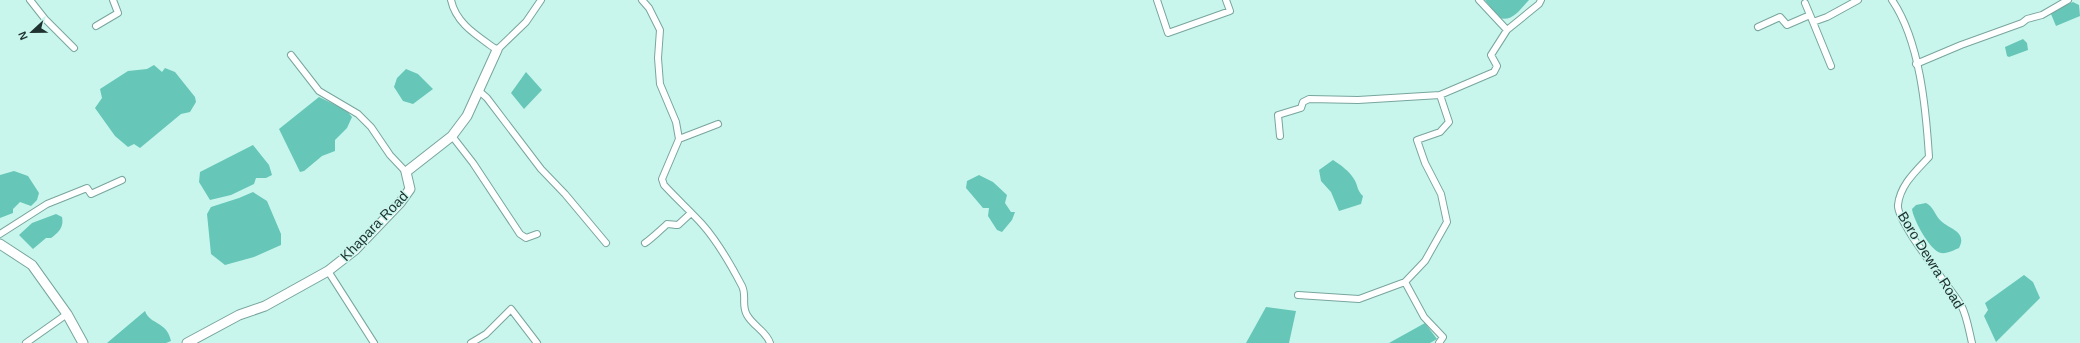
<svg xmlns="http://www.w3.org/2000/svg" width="2080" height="343" font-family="Helvetica,sans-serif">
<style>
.water{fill:#66c6b7}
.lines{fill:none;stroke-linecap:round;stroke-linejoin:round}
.street-casing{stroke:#78a59d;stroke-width:8}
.secondary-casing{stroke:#78a59d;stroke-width:11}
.street{stroke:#fff;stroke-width:6}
.secondary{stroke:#fff;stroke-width:9}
.labels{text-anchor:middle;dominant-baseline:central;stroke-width:3;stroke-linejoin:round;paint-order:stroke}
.street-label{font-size:14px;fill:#20322f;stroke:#c8f6ed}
</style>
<rect width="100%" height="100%" fill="#c8f6ed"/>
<path class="water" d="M 1485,0 L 1529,0 C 1520,9 1513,22 1499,18 Z
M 2073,2 L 2079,5 L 2080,16 L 2056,26 L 2051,14 L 2052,11 Z
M 2023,39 L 2027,43 L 2028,50 L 2009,57 L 2007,56 L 2005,47 Z
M 154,65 L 162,72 L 165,68 L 175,72 L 195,97 L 196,102 L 190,112 L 181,114 L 140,148 L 134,144 L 128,147 L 115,136 L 95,108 L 102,98 L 100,89 L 128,71 L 147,69 Z
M 406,69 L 418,74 L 433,89 L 413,104 L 403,101 L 394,87 L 397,78 Z
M 526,72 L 542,90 L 524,109 L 511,93 Z
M 319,97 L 346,110 L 352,117 L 347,128 L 335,140 L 335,151 L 322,156 L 304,171 L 300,172 L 279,129 Z
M 253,145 L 269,165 L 272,175 L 266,178 L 256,178 L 254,184 L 231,195 L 210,200 L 199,182 L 200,172 Z
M 1333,160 C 1341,165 1349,171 1354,179 C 1358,185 1357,191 1363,196 L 1361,204 L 1339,211 L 1331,192 L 1321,181 L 1319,170 Z
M 14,171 L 28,176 L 39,193 L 37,200 L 31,206 L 20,202 L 13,209 L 13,213 L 0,218 L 0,175 Z
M 979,175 L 993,182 L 1007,195 L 1005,203 L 1011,212 L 1015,212 L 1012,220 L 1002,232 L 997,230 L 988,216 L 989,208 L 983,208 L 966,188 L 967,181 Z
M 253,192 L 267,201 L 281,234 L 281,245 L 254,257 L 225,265 L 211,254 L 207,214 L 211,207 L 239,198 Z
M 1926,203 C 1933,206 1935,215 1940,220 C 1948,229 1968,231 1959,248 C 1954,250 1947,254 1941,253 C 1930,251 1913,219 1912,209 L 1916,205 Z
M 56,214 L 62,217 C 64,227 59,232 51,238 L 46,238 L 33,249 L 19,235 L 32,223 Z
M 2024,275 L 2033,282 L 2040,298 L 1996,342 L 1984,316 L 1988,310 L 1985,303 Z
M 1266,307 L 1296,311 L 1289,343 L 1246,343 Z
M 145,311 C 150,325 167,321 171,341 L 166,343 L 107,343 Z
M 1425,323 L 1437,339 L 1430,343 L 1389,343 Z"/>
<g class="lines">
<g class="street-casing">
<path id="street" d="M 30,0 L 45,19 L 74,48
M 451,0 C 456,24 478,36 497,50 L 526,22 L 541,0
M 642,0 L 649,8 L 660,30 L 658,58 L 660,84 L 676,122 L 679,139 L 662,179 L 664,185 C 676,198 690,211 702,224 C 718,242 731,265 742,286 C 747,296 741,305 747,315 C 753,326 766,331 770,343
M 1157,0 L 1168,33 L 1230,11 L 1226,0
M 1479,0 L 1507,30
M 1892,0 C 1920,41 1926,109 1929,157 C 1916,171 1900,185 1898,205 C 1896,222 1950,287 1961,305 C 1967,316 1969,331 1972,343
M 1805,3 L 1813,22 L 1827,17 L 1858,0
M 1813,22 L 1831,66
M 96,26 L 118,13 L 113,0
M 1758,27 L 1780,17 L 1787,25 L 1810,15
M 291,55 L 319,91 L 358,114 L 371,127 L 390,155 L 406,172
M 1916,64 L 1961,45 L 2022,23 L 2027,19 L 2042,15 L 2068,0
M 478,90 L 487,98 L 541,169 L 565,194 L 606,243
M 452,136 L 473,163 L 520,234 L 526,238 L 537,234
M 1280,136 L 1278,115 L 1301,108 L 1303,102 L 1309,99 L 1358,100 L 1440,95
M 679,139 L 718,124
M 0,234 L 47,204 L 87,188 L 91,194 L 122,180
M 645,243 C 650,240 666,225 667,224 C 671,224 674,225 678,225 L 691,213
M 328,271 L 374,343
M 1405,282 L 1424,317 L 1443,337 L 1439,343
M 1298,295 L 1359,299 L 1405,282 L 1425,261 L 1447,222 L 1441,194 L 1425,163 L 1417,140 L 1440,132 L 1449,122 L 1440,95 L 1494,72 L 1497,66 L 1491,55 L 1507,30 L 1539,4 L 1541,0
M 26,343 L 67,314
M 471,343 L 486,334 L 511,309 L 537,343"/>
</g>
<g class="secondary-casing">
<path id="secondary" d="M 0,244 L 32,265 L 67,314 L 83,343
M 187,343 L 239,315 L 265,306 L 328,271 L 355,250 L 400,203 L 410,189 L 406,172 L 452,136 L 467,116 L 497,50"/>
</g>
<use href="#street" class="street"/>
<use href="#secondary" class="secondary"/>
</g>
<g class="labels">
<g class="street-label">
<text transform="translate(374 226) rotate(-46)">Khapara Road</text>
<text transform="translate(1931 260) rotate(58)">Boro Dewra Road</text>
</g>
</g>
<g transform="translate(32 32) rotate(248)" stroke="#c8f6ed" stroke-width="3" paint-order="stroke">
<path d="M0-3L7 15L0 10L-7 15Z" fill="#20322f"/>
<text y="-6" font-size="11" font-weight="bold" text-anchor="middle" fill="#20322f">N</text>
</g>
</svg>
